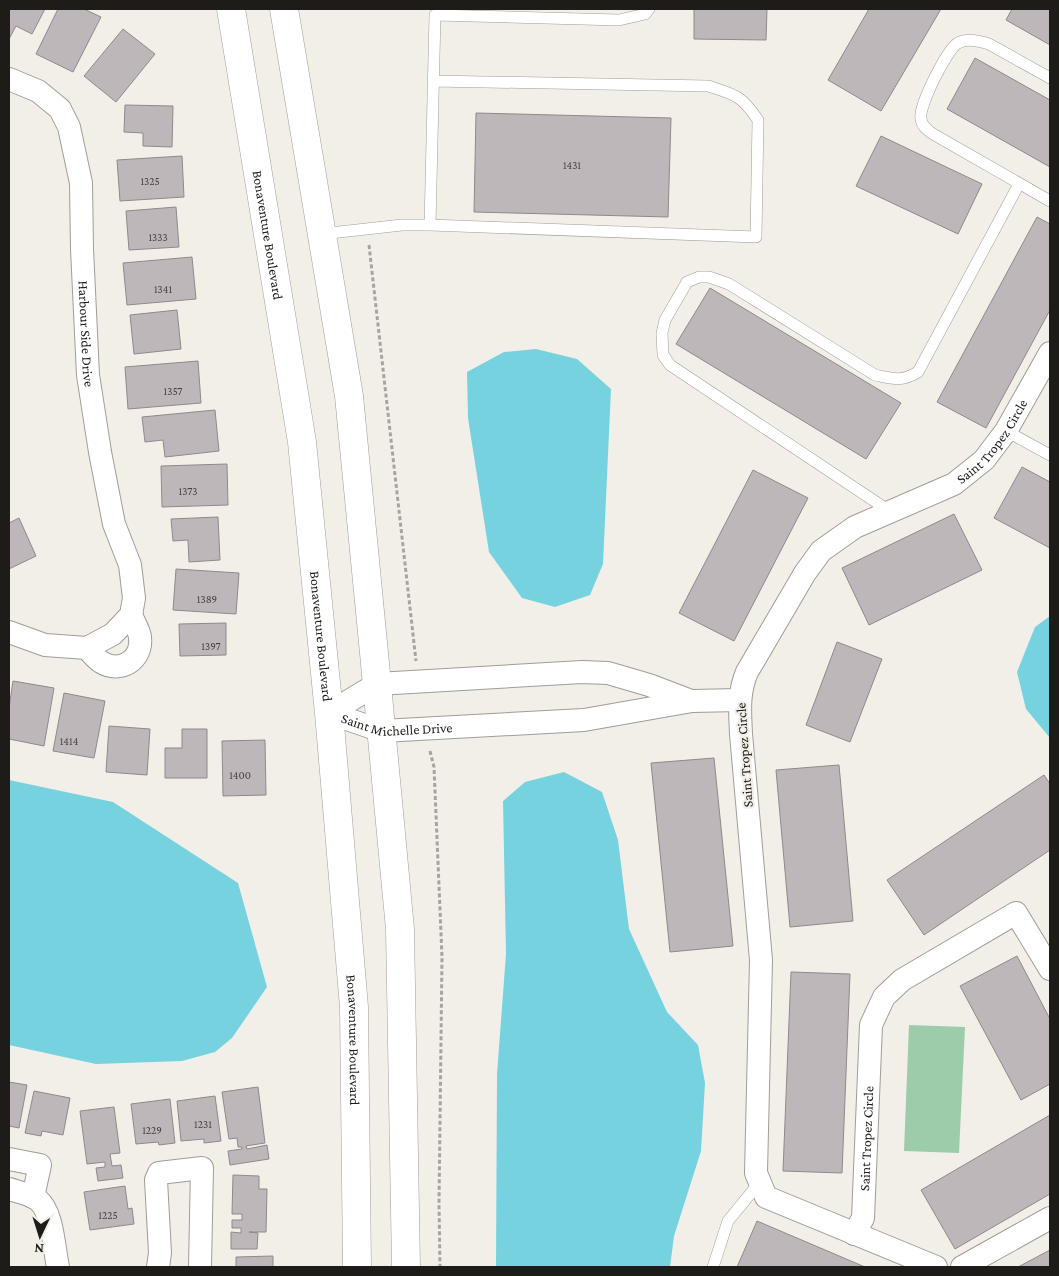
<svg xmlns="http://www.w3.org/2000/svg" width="1059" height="1276" font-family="'Crimson Pro',serif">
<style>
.green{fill:#9dccaa}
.water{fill:#76d2df}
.building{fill:#beb7b9;stroke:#90888a}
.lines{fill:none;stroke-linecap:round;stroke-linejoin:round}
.service-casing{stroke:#a09d97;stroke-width:12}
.minor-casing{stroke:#a09d97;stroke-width:24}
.secondary-casing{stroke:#a09d97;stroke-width:29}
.path{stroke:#a7a4a0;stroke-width:3;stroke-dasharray:4 2.5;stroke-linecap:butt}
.service{stroke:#fff;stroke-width:11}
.minor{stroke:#fff;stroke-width:22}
.secondary{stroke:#fff;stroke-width:28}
.labels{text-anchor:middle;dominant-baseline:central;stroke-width:4.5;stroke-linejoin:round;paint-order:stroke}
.number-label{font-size:11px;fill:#454341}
.street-label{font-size:14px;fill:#1d1c19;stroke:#f2efe9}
</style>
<rect width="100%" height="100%" fill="#f2efe9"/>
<path class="green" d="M 909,1025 L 965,1027 L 959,1153 L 904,1151 Z"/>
<path class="water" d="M 536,349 L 577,359 L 611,389 L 603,564 L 590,595 L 555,607 L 522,598 L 489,552 L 468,418 L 467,372 L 504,352 Z
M 1050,616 L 1050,738 L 1026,709 L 1017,672 L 1035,627 Z
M 564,772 L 602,792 L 618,840 L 629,929 L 667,1012 L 698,1045 L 705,1083 L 701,1151 L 674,1236 L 670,1267 L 496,1267 L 497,1074 L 506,954 L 503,801 L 525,782 Z
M 9,780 L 113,802 L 238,883 L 267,987 L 232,1038 L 215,1052 L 182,1061 L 96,1064 L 9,1045 Z"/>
<path class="building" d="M 9,9 L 45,9 L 32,34 L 16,26 L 9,39 Z
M 58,9 L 84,9 L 101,17 L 73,72 L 36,54 Z
M 694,9 L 767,9 L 766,40 L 694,39 Z
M 869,9 L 941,9 L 881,111 L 828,80 Z
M 1012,9 L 1050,9 L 1050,45 L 1006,20 Z
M 123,29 L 155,54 L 116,102 L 84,76 Z
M 975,58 L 1050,100 L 1050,167 L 947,109 Z
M 125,105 L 173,106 L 172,147 L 143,146 L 143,133 L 124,132 Z
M 476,113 L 671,118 L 668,217 L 474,212 Z
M 881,136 L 982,184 L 958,234 L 856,186 Z
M 182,156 L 184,197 L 120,201 L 117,160 Z
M 176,207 L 179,247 L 129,250 L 126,211 Z
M 1037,217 L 1050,224 L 1050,310 L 986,428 L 937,402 Z
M 192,257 L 196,299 L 127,305 L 123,263 Z
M 710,288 L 901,403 L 866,459 L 676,344 Z
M 177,310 L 181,349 L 134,354 L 130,315 Z
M 198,361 L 201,403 L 128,409 L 125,367 Z
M 215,410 L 219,451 L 165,457 L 163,440 L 145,442 L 142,417 Z
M 227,464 L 228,505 L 162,507 L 161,466 Z
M 1022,467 L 1050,482 L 1050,548 L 994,518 Z
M 753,470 L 808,498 L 734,641 L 679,613 Z
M 954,514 L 982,570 L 869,625 L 842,568 Z
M 218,517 L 220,560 L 189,562 L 188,540 L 173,541 L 171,519 Z
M 19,518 L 36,556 L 9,569 L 9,523 Z
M 176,569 L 239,573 L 236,614 L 173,610 Z
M 226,623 L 226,655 L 180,656 L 179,624 Z
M 837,642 L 882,659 L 850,742 L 806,725 Z
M 13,681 L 54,688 L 44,746 L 9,739 L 9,708 Z
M 64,693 L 105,701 L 94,758 L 53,751 Z
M 109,726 L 150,729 L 147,775 L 106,772 Z
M 182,729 L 207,729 L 207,778 L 165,778 L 165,748 L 182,748 Z
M 265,740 L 266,795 L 223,796 L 222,741 Z
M 714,758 L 733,946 L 670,952 L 651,763 Z
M 839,765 L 853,921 L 790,927 L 776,770 Z
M 1044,775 L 1050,784 L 1050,850 L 924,935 L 887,880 Z
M 1017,956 L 1050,1019 L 1050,1084 L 1021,1100 L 960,986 Z
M 791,972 L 850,974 L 842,1173 L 783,1171 Z
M 9,1082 L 27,1085 L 19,1128 L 9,1126 Z
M 258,1087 L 265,1143 L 246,1146 L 247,1149 L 267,1145 L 269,1159 L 230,1165 L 228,1151 L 242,1149 L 242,1147 L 238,1147 L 237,1138 L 229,1139 L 222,1092 Z
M 34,1091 L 70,1098 L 63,1135 L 42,1131 L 41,1136 L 25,1133 Z
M 215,1096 L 221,1141 L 204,1143 L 204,1139 L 181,1141 L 177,1101 Z
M 170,1099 L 175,1143 L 159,1145 L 158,1142 L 136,1144 L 131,1104 Z
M 114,1107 L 120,1153 L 110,1154 L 112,1166 L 121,1165 L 123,1178 L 98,1181 L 96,1168 L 105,1167 L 105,1162 L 87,1164 L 80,1111 Z
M 1050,1115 L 1050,1194 L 955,1249 L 921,1190 Z
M 233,1175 L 259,1176 L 259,1189 L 267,1189 L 266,1232 L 249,1232 L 258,1233 L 257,1249 L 231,1249 L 231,1232 L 241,1233 L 241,1228 L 232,1228 L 232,1220 L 242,1220 L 242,1214 L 232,1214 Z
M 125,1186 L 128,1209 L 132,1208 L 134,1224 L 90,1230 L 84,1192 Z
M 757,1221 L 865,1267 L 737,1267 Z
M 1050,1250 L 1050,1267 L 1018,1267 Z
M 273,1256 L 273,1267 L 236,1267 L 236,1257 Z"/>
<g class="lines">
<g class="service-casing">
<path id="service" d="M 1050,78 L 989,44 C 979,41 968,38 958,43 C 947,49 918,107 921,119 C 922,126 927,130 933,134 L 1050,201
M 430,225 L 435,15 L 619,20 L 645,14 L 649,9
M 321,234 L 402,225 L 430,225 L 756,237 L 758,120 C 741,95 736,95 708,86 L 433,81
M 1006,431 L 1050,455
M 891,512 L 670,365 L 663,355 L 662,333 L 665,320 L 687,282 L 699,277 L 709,277 L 729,284 L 875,375 C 894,379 901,382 918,372 L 1019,184
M 713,1267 L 728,1221 L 760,1182"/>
</g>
<g class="minor-casing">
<g id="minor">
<path id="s1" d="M 9,79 L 38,91 L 60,109 L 69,127 L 81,183 L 82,249 L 88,375 L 100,452 L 114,524 L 130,565 L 134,598 L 131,615 L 113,634 L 87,648 L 45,645 L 9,632"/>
<path d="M 87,648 C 91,653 96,659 101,662 C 120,674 143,660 140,637 C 139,630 134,622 131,615"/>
<path id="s2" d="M 329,713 L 382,731 L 584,720 L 692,701 L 739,700"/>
<path d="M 329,713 L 377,684 L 582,672 L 608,673 L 649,685 L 691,701"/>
<path d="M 9,1159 L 40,1165 L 33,1197"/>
<path d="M 9,1189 C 18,1192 30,1194 38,1200 C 53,1212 54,1249 58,1267"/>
<path id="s3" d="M 854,1234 L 863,1218 L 871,1025 L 884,997 L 902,980 L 1016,913 L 1050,969"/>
<path d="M 158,1267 L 160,1253 L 156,1180 L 159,1173 L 202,1168 L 200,1267"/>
<path id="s4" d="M 936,1267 L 766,1197 L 756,1173 L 761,960 L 741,734 C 740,712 738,693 747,672 L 805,573 L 821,551 L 855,527 L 954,484 L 984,460 L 1006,431 L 1050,353"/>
<path d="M 962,1267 L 1050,1218"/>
</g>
</g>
<g class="secondary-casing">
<g id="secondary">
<path id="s5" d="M 231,9 L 302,442 L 329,713 L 354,1007 L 357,1267"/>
<path d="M 284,9 L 349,396 L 374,653 L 400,929 L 406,1267"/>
</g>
</g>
<path class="path" d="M 369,245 L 416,661
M 430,751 L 434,767 L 442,957 L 439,1204 L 440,1267"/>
<use href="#service" class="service"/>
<use href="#minor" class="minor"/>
<use href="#secondary" class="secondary"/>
</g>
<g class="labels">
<g class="number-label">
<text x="572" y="165">1431</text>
<text x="150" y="181">1325</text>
<text x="158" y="237">1333</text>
<text x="163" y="289">1341</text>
<text x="173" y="391">1357</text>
<text x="188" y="491">1373</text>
<text x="207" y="599">1389</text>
<text x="211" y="646">1397</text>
<text x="69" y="741">1414</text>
<text x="240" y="775">1400</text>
<text x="203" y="1124">1231</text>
<text x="152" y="1130">1229</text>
<text x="108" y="1215">1225</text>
</g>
<g class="street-label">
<text stroke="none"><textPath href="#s5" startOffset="229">Bonaventure Boulevard</textPath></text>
<text stroke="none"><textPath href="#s1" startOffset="288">Harbour Side Drive</textPath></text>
<text stroke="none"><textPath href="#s4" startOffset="1062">Saint Tropez Circle</textPath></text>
<text stroke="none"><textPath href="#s5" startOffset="634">Bonaventure Boulevard</textPath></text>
<text stroke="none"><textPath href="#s2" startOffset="70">Saint Michelle Drive</textPath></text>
<text transform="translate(744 755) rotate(-94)">Saint Tropez Circle</text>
<text stroke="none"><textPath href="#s5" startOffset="1039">Bonaventure Boulevard</textPath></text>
<text stroke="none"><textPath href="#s3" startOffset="98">Saint Tropez Circle</textPath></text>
</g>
</g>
<rect width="1059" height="1276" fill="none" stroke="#1d1c19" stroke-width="20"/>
<g transform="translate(40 1236) rotate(184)" stroke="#f2efe9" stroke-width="4" paint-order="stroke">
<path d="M0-4L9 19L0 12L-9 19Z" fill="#1d1c19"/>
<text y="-8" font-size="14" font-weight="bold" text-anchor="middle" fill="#1d1c19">N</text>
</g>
</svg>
